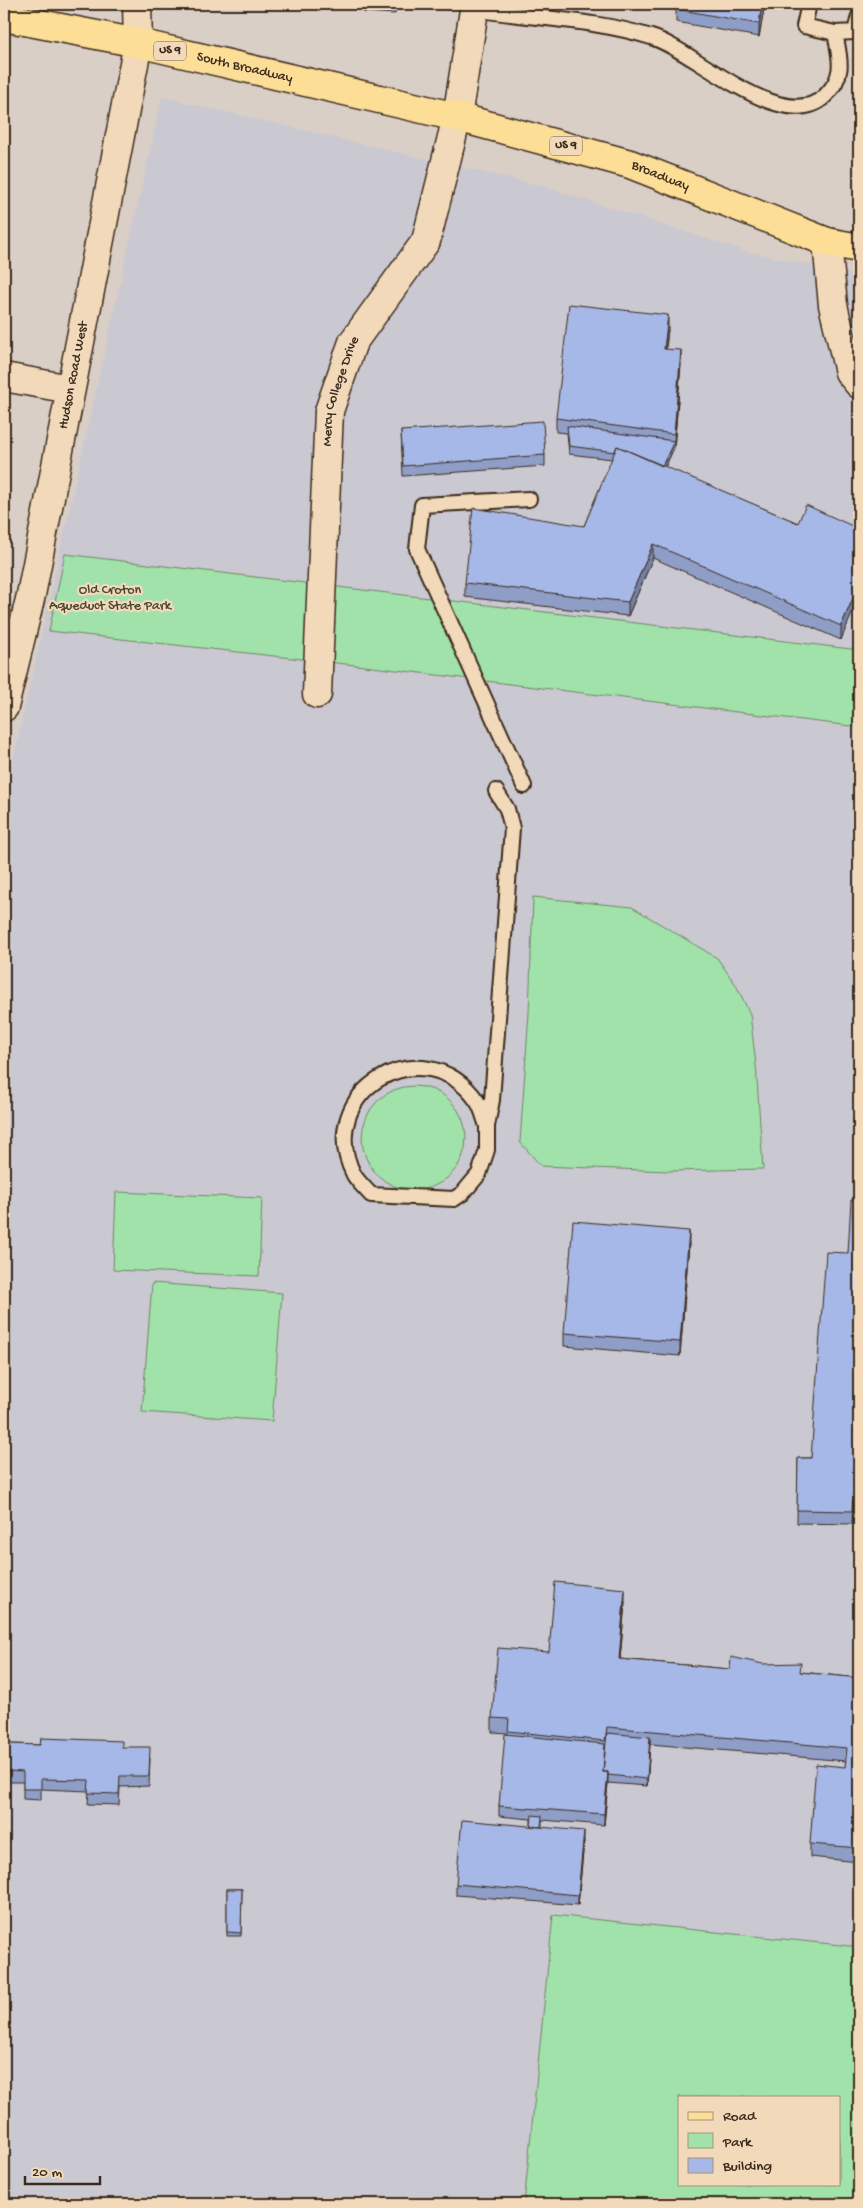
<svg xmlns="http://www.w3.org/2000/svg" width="863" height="2208" font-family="'Gochi Hand',sans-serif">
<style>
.built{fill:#cac8d1;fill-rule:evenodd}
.green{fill:#a1e2ab;stroke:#6e8664;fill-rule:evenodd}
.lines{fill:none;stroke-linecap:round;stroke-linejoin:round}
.service-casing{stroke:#3b2a1e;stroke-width:18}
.minor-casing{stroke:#3b2a1e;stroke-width:31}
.primary-casing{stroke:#3b2a1e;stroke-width:31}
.service{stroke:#f1d9b9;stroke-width:14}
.minor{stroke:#f1d9b9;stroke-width:28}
.primary{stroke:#fcde96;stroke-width:28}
.wall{fill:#8f9ec7;stroke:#3b2a1e}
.shaded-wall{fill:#7481a2;stroke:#3b2a1e}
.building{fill:#a6b8e7;stroke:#3b2a1e}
.labels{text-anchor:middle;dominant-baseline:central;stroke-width:4.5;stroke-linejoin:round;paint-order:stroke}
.shield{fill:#f1d9b9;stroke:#725e4c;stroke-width:1}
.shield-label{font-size:12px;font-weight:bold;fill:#3b2a1e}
.street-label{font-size:14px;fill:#3b2a1e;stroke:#f1d9b9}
.park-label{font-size:14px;fill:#4a4633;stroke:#f1d9b9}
</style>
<rect width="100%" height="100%" fill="#dacfc7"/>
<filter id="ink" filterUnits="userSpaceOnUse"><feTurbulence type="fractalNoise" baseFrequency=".02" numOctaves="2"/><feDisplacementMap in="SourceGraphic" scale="10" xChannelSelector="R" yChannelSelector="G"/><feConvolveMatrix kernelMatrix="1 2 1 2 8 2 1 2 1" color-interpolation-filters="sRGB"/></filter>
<g filter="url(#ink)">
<path class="built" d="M 162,97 L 542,186 L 745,251 L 859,275 L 859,2204 L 4,2204 L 4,800 ZM 679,2097 L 839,2097 L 839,2184 L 679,2184 Z"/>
<path class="green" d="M 65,554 L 859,650 L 859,727 L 364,666 L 49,631 Z
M 533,897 L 632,907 L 717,958 L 736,985 L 750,1014 L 756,1065 L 763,1169 L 669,1171 L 541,1166 L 520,1142 L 529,1013 Z
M362 1138a52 52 0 1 1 104 0a52 52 0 1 1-104 0Z
M 116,1192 L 262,1198 L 259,1276 L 113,1270 Z
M 152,1283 L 282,1293 L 272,1421 L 142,1412 Z
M 553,1915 L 859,1947 L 859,2204 L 524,2204 ZM 679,2097 L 839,2097 L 839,2184 L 679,2184 Z"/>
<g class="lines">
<g class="service-casing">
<path id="service" d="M 809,4 L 804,26 L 835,33 L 855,32 L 859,16
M 474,9 C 533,19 594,19 651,37 C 693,49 783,137 825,96 C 846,75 840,59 835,33
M 524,786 L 417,549 L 422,505 L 529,499
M 487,1126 C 484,1118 482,1108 477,1101 C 423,1025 312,1093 354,1175 C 358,1182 366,1189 371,1195 L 454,1199 L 463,1193 L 479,1174 L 487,1150 L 487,1126 L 492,1100 L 512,828 L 507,809 L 496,791"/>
</g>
<g class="minor-casing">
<g id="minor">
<path d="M 827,242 L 833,305 L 849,372 L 859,384"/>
<path d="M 4,377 L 70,389"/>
<path id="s1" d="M 317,694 L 329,411 L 353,342 L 426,241 L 457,117 L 475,4"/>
<path id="s2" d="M 4,707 L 31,595 L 138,43 L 137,4"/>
</g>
</g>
<g class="primary-casing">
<g id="primary">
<path id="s3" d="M 4,17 L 138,43 L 457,117 L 630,164 L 827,242 L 859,248"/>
</g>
</g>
<use href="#service" class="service"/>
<use href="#minor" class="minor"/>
<use href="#primary" class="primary"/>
</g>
<path class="wall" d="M 363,4 L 396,4 L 395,14 L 363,12 Z
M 677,4 L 765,4 L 759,37 L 676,22 L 676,9 Z
M 668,329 L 666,349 L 681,364 L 674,448 L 665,467 L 798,523 L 859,529 L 841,640 L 653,558 L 628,616 L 465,597 L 465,583 L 584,526 L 612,459 L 569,454 L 567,433 L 556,432 L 556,418 Z
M 401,431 L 545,455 L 545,466 L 403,476 Z
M 859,1200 L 859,1515 L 853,1514 L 852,1524 L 797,1523 L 798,1458 L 811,1458 L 848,1253 Z
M 689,1244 L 680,1356 L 564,1346 L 564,1333 Z
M 625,1602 L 620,1659 L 730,1669 L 801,1672 L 859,1678 L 859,1862 L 810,1857 L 810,1844 L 845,1767 L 846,1761 L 650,1744 L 647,1786 L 608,1783 L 604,1825 L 542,1820 L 542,1827 L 584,1841 L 578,1905 L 456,1895 L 456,1884 L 531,1826 L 531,1819 L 499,1816 L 499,1806 L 508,1733 L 492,1732 L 492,1718 L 549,1652 Z
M 4,1716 L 10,1744 L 122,1747 L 150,1758 L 149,1786 L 120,1787 L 119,1805 L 88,1804 L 89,1791 L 41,1789 L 41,1800 L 23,1799 L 23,1782 L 8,1782 L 7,1811 L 4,1811 Z
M 227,1889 L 242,1889 L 241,1936 L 227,1936 Z"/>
<path class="shaded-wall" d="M 762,4 L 765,4 L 759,37 L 759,24 Z
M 5,138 L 5,148 L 4,156 L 4,146 Z
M 668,315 L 668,329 L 664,362 L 664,349 Z
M 681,350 L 681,364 L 674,448 L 660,478 L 660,471 L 674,441 Z
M 653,544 L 653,558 L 628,616 L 628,602 Z
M 859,584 L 859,597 L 841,640 L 841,626 Z
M 689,1231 L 689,1244 L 680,1356 L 680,1342 Z
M 625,1589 L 625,1602 L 619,1672 L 619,1659 Z
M 650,1737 L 650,1744 L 647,1786 L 647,1779 Z
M 608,1772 L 608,1783 L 604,1825 L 604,1814 Z
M 584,1831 L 584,1841 L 578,1905 L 578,1895 Z"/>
<path class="building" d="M 363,4 L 396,4 L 395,7 L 363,5 Z
M 677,4 L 762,4 L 759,24 L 676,9 Z
M 569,304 L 668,315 L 664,349 L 681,350 L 674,434 L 556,418 Z
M 543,421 L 545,455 L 403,466 L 401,431 Z
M 567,426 L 674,441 L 662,466 L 617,446 L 615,452 L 569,446 Z
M 617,446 L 798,523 L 806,505 L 859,529 L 859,584 L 841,626 L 653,544 L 628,602 L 465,583 L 473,508 L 584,526 Z
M 851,1200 L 859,1200 L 859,1501 L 853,1500 L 852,1511 L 797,1510 L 798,1458 L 811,1458 L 826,1252 L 848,1253 Z
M 573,1221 L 689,1231 L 680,1342 L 564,1333 Z
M 555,1582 L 625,1589 L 619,1659 L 730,1669 L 731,1657 L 763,1664 L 801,1663 L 800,1672 L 859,1678 L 859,1848 L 810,1844 L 816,1764 L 845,1767 L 847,1748 L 607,1727 L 605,1741 L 508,1731 L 509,1719 L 492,1718 L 498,1648 L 549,1652 Z
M 4,1716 L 9,1717 L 10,1744 L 40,1745 L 41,1738 L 122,1741 L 122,1747 L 150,1747 L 149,1776 L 120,1776 L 119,1794 L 88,1793 L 89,1780 L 41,1779 L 41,1789 L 23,1789 L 23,1772 L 8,1771 L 7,1800 L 4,1800 Z
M 607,1733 L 650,1737 L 647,1779 L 608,1775 L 608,1772 L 603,1772 Z
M 505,1734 L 605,1744 L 603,1772 L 608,1772 L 604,1814 L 499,1806 Z
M 532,1815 L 542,1816 L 541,1827 L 531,1826 Z
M 462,1820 L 584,1831 L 578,1895 L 456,1884 Z
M 227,1889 L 242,1889 L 241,1933 L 227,1932 Z"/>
</g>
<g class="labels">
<g class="shield">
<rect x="154" y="41.5" width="32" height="19" rx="4"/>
<rect x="550" y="136.5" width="32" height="19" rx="4"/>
</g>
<g class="shield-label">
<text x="170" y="51">US 9</text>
<text x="566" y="146">US 9</text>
</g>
<g class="street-label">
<text stroke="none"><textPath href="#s3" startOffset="246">South Broadway</textPath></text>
<text stroke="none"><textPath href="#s3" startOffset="676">Broadway</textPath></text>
<text stroke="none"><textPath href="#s2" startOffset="339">Hudson Road West</textPath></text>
<text stroke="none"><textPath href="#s1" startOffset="305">Mercy College Drive</textPath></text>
</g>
<g class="park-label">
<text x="110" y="590">Old Croton<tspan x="110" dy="16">Aqueduct State Park</tspan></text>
</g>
</g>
<rect width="863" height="2208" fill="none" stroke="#f1d9b9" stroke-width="20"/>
<rect x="10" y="10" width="843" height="2188" fill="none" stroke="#3b2a1e" stroke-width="2" filter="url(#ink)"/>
<rect x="678" y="2096" width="162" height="90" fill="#f1d9b9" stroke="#a8937b"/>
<rect x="688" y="2112" width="25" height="8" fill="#fcde96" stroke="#a8937b"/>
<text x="723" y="2120" font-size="15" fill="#3b2a1e">Road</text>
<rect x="688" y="2133" width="25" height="15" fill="#a1e2ab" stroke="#a8937b"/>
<text x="723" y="2146" font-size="15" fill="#3b2a1e">Park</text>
<rect x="688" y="2158" width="25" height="15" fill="#a6b8e7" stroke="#a8937b"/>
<text x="723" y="2170" font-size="15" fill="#3b2a1e">Building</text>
<path d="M25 2176v8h75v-8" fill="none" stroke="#3b2a1e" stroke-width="2.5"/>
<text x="32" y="2176" font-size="15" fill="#3b2a1e" stroke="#f1d9b9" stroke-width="4" paint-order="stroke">20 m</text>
</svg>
